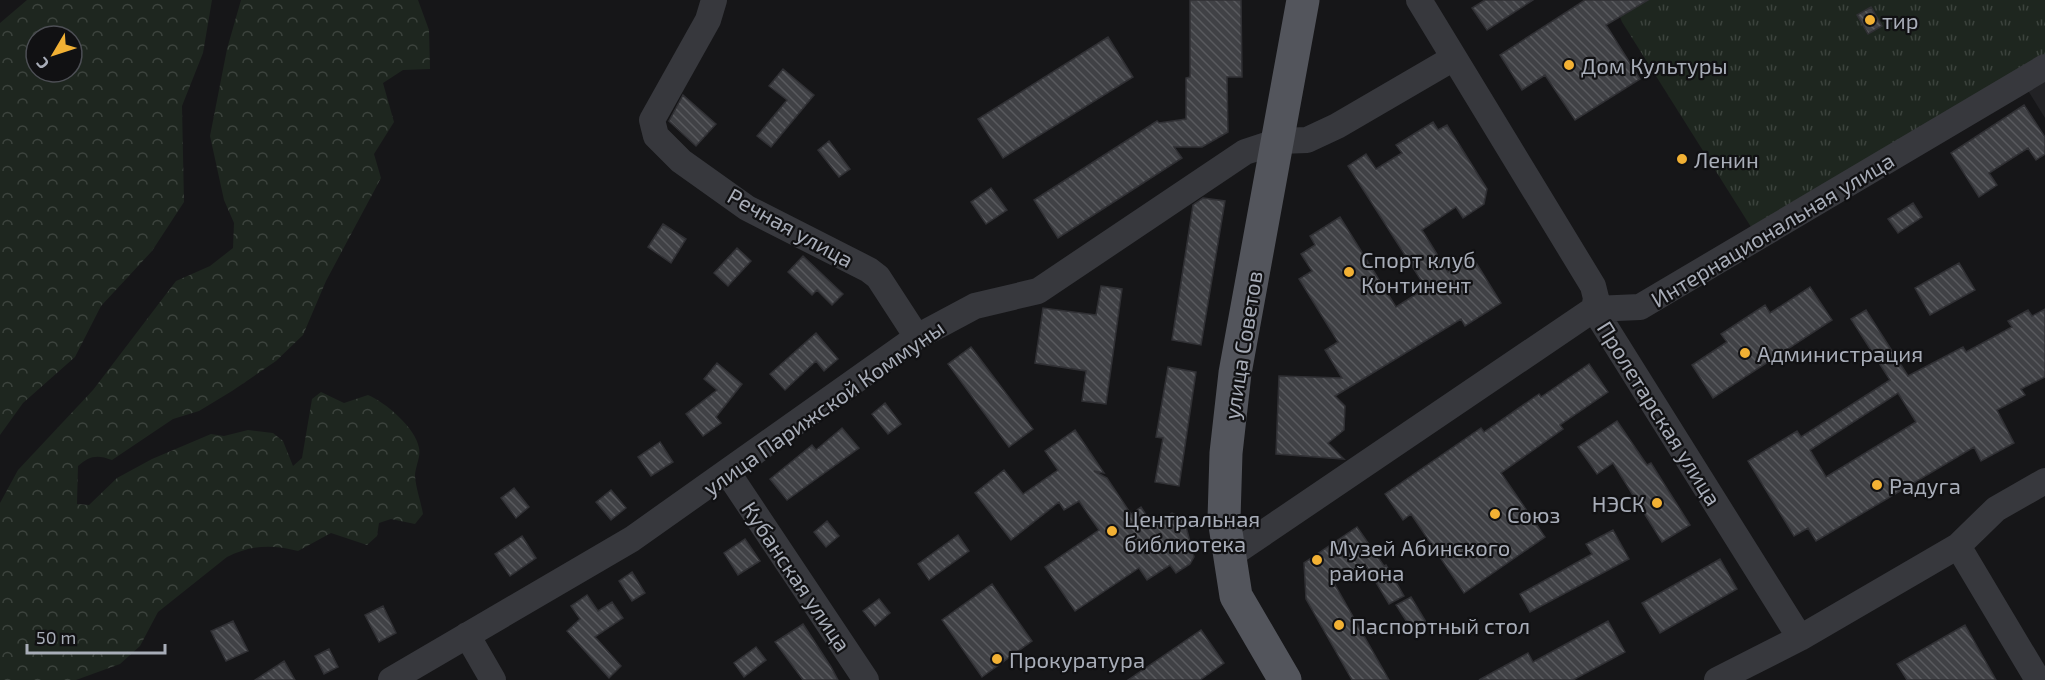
<svg xmlns="http://www.w3.org/2000/svg" width="2045" height="680" font-family="'Exo 2',sans-serif">
<style>
.built{fill:#222225}
.grass{fill:url(#grass-tufts)}
.forest{fill:url(#forest-crowns);fill-rule:evenodd}
.building{fill:url(#building-back-hatch);stroke:#303034;stroke-width:1.5;fill-rule:evenodd}
.lines{fill:none;stroke-linecap:round;stroke-linejoin:round}
.minor{stroke:#37383d;stroke-width:26}
.major{stroke:#53555c;stroke-width:33}
.poi-dot{fill:#f2b134;stroke:#111113;stroke-width:2}
.labels{text-anchor:middle;dominant-baseline:central;stroke-width:4.5;stroke-linejoin:round;paint-order:stroke}
.poi-label{font-size:22px;fill:#a8adb8;stroke:#111113;text-anchor:start}
.street-label{font-size:22px;fill:#a8adb8;stroke:#111113}
</style>
<defs>
<pattern id="grass-tufts" width="24" height="20" patternUnits="userSpaceOnUse" patternTransform="scale(1.5)"><rect width="24" height="20" fill="#1e261f"/><path d="M3 7l-1-3M5 7V3M7 7l1-3M15 17l-1-3M17 17v-4M19 17l1-3" fill="none" stroke="#3c433d"/></pattern>
<pattern id="forest-crowns" width="20" height="18" patternUnits="userSpaceOnUse" patternTransform="scale(1.5)"><rect width="20" height="18" fill="#1e261f"/><path d="M2 6a3 3 0 1 1 6 0M12 15a3 3 0 1 1 6 0" fill="none" stroke="#3c433d"/></pattern>
<pattern id="building-back-hatch" width="6" height="6" patternUnits="userSpaceOnUse" patternTransform="scale(1.5)"><rect width="6" height="6" fill="#404145"/><path d="M-1 5l2 2M0 0l6 6M5-1l2 2" fill="none" stroke="#595a5e"/></pattern>
</defs>
<rect width="100%" height="100%" fill="#161618"/>
<path class="built" d="M 2045,78 L 2045,118 L 2027,89 Z"/>
<path class="grass" d="M 1613,0 L 2045,0 L 2045,54 L 1751,227 L 1622,22 Z"/>
<path class="forest" d="M 27,0 L 212,0 L 203,53 L 182,106 L 184,202 L 152,251 L 101,306 L 75,357 L 23,403 L 0,435 L 0,23 ZM 36,36 L 72,36 L 72,72 L 36,72 Z
M 241,0 L 418,0 L 429,30 L 430,69 L 403,70 L 383,83 L 394,122 L 374,154 L 381,178 L 326,281 L 303,335 L 276,361 L 232,391 L 199,411 L 173,419 L 112,460 C 97,454 89,456 78,466 L 77,504 L 89,505 L 117,478 L 152,459 L 211,434 L 224,436 L 248,430 L 273,433 L 283,441 L 293,466 L 302,458 L 312,399 L 321,392 L 344,403 L 368,395 C 385,402 416,428 419,448 C 421,457 415,467 415,476 C 416,489 421,502 423,514 L 415,524 L 391,519 L 379,523 L 377,536 L 367,545 L 331,533 L 298,551 C 272,544 251,545 227,557 L 158,612 L 140,646 L 120,664 L 76,680 L 0,680 L 0,503 L 18,470 L 93,390 L 176,281 L 210,266 L 233,248 L 234,223 L 224,200 L 210,136 L 227,49 Z"/>
<path class="building" d="M 1190,0 L 1241,0 L 1242,77 L 1227,77 L 1228,132 L 1202,147 L 1174,147 L 1182,158 L 1058,238 L 1034,200 L 1157,121 L 1159,123 L 1186,119 L 1186,78 L 1190,77 Z
M 1485,0 L 1533,0 L 1487,30 L 1472,8 Z
M 1585,0 L 1648,0 L 1606,25 L 1640,79 L 1575,120 L 1545,75 L 1522,90 L 1500,55 Z
M 1871,7 L 1882,26 L 1868,34 L 1857,15 Z
M 1108,37 L 1133,77 L 1003,158 L 978,119 Z
M 783,69 L 814,95 L 771,147 L 757,136 L 787,100 L 769,86 Z
M 683,95 L 716,124 L 696,146 L 669,121 Z
M 2024,105 L 2045,137 L 2045,154 L 2036,160 L 2028,148 L 1989,173 L 1997,185 L 1979,197 L 1951,153 Z
M 1433,122 L 1438,130 L 1447,125 L 1487,189 L 1484,204 L 1463,218 L 1456,207 L 1422,230 L 1448,272 L 1472,256 L 1501,303 L 1465,326 L 1461,319 L 1335,396 L 1345,406 L 1344,430 L 1328,443 L 1344,459 L 1276,454 L 1279,376 L 1342,378 L 1325,350 L 1338,342 L 1299,279 L 1312,271 L 1301,254 L 1315,245 L 1310,236 L 1340,217 L 1396,307 L 1426,288 L 1348,166 L 1366,154 L 1376,169 L 1402,153 L 1396,145 Z
M 829,141 L 850,169 L 839,177 L 818,150 Z
M 991,188 L 1007,210 L 986,224 L 971,202 Z
M 1203,198 L 1225,201 L 1201,345 L 1172,340 L 1193,205 Z
M 1913,203 L 1922,217 L 1898,233 L 1888,219 Z
M 663,224 L 686,239 L 671,263 L 648,247 Z
M 737,248 L 751,261 L 728,286 L 714,273 Z
M 803,256 L 843,294 L 832,305 L 817,290 L 812,295 L 788,272 Z
M 1959,263 L 1975,290 L 1930,315 L 1915,288 Z
M 1101,286 L 1122,289 L 1106,404 L 1082,401 L 1086,371 L 1035,363 L 1043,308 L 1096,315 Z
M 1810,287 L 1832,320 L 1713,398 L 1692,365 L 1727,342 L 1721,334 L 1765,305 L 1770,313 Z
M 2045,309 L 2045,377 L 2021,389 L 2025,395 L 1997,410 L 2014,443 L 1981,461 L 1974,447 L 1816,541 L 1808,528 L 1794,536 L 1748,461 L 1797,431 L 1801,437 L 1890,380 L 1851,319 L 1866,310 L 1908,376 L 1963,347 L 1966,352 L 2012,327 L 2008,321 L 2028,310 L 2032,316 ZM 1898,393 L 1916,422 L 1826,477 L 1810,450 Z
M 816,333 L 838,359 L 824,371 L 816,361 L 785,390 L 770,374 Z
M 971,347 L 1033,429 L 1009,447 L 948,364 Z
M 717,363 L 742,384 L 716,417 L 721,423 L 703,436 L 686,414 L 717,390 L 704,379 Z
M 1589,364 L 1608,392 L 1560,425 L 1563,429 L 1501,473 L 1545,537 L 1464,593 L 1411,514 L 1403,520 L 1385,494 L 1481,428 L 1484,432 L 1539,394 L 1541,397 Z
M 1168,367 L 1196,372 L 1179,486 L 1155,482 L 1163,438 L 1156,437 Z
M 885,403 L 901,424 L 888,434 L 872,414 Z
M 1617,421 L 1647,465 L 1651,463 L 1690,525 L 1662,542 L 1613,463 L 1597,474 L 1578,447 Z
M 842,428 L 859,448 L 787,500 L 770,479 L 812,445 L 816,450 Z
M 1075,430 L 1104,473 L 1094,471 L 1107,478 L 1131,514 L 1141,507 L 1153,526 L 1172,513 L 1184,519 L 1194,557 L 1190,564 L 1176,573 L 1170,565 L 1147,580 L 1139,568 L 1075,611 L 1045,567 L 1099,530 L 1079,501 L 1064,510 L 1059,502 L 1011,540 L 975,493 L 1004,470 L 1023,494 L 1058,470 L 1045,451 Z
M 660,442 L 673,462 L 651,476 L 638,457 Z
M 514,488 L 529,507 L 516,518 L 501,498 Z
M 611,490 L 626,508 L 611,520 L 596,502 Z
M 827,521 L 839,536 L 826,547 L 814,532 Z
M 1357,527 L 1384,566 L 1386,565 L 1404,596 L 1389,604 L 1365,564 L 1334,583 L 1389,680 L 1352,680 L 1306,599 L 1304,563 Z
M 1613,530 L 1629,559 L 1530,612 L 1520,594 L 1592,554 L 1586,544 Z
M 958,535 L 969,551 L 929,580 L 918,564 Z
M 522,536 L 536,558 L 510,576 L 495,554 Z
M 745,539 L 760,561 L 738,575 L 724,553 Z
M 1720,559 L 1737,589 L 1660,633 L 1642,603 Z
M 632,572 L 645,593 L 632,601 L 619,581 Z
M 992,584 L 1032,641 L 982,677 L 942,620 Z
M 587,595 L 598,611 L 612,602 L 623,618 L 595,637 L 621,666 L 609,678 L 567,631 L 580,619 L 571,606 Z
M 1411,597 L 1426,622 L 1412,630 L 1396,605 Z
M 879,599 L 890,613 L 875,626 L 863,611 Z
M 383,606 L 396,633 L 379,642 L 365,615 Z
M 233,621 L 248,651 L 226,661 L 211,631 Z
M 1608,621 L 1625,652 L 1573,680 L 1479,680 L 1528,653 L 1533,662 Z
M 803,624 L 831,667 L 838,680 L 803,680 L 775,642 Z
M 1965,625 L 1996,680 L 1907,680 L 1897,664 Z
M 1201,630 L 1224,663 L 1200,680 L 1128,680 Z
M 756,647 L 766,660 L 744,677 L 734,663 Z
M 329,649 L 338,667 L 324,674 L 315,656 Z
M 284,661 L 295,680 L 255,680 Z"/>
<g class="lines">
<path class="minor" d="M 714,0 L 708,20 L 652,120 L 656,136 L 681,161 L 747,208 L 869,270 L 878,277 L 917,337
M 1419,0 L 1593,286 L 1596,298 L 1594,309 L 1800,638
M 728,473 L 866,680
M 1958,546 L 2038,680
M 1228,557 L 1594,309 L 1640,307 L 2045,67
M 467,635 L 493,680
M 391,680 L 632,539 L 917,337 L 975,306 L 1038,291 L 1245,152 L 1279,141 L 1307,140 L 1337,126 L 1452,59
M 1717,680 L 1800,638 L 1958,546 L 1996,509 L 2045,481"/>
<path class="major" d="M 1285,680 L 1236,596 L 1224,519 L 1226,453 L 1235,373 L 1303,0"/>
</g>
<g class="poi-dot">
<circle cx="1870" cy="20" r="6"/>
<circle cx="1569" cy="65" r="6"/>
<circle cx="1682" cy="159" r="6"/>
<circle cx="1349" cy="272" r="6"/>
<circle cx="1745" cy="353" r="6"/>
<circle cx="1877" cy="485" r="6"/>
<circle cx="1657" cy="503" r="6"/>
<circle cx="1495" cy="514" r="6"/>
<circle cx="1112" cy="531" r="6"/>
<circle cx="1317" cy="560" r="6"/>
<circle cx="1339" cy="625" r="6"/>
<circle cx="997" cy="659" r="6"/>
</g>
<g class="labels">
<g class="poi-label">
<text x="1882" y="20">тир</text>
<text x="1581" y="65">Дом Культуры</text>
<text x="1694" y="159">Ленин</text>
<text x="1361" y="259">Спорт клуб<tspan x="1361" dy="25">Континент</tspan></text>
<text x="1757" y="353">Администрация</text>
<text x="1889" y="485">Радуга</text>
<text x="1645" y="503" text-anchor="end">НЭСК</text>
<text x="1507" y="514">Союз</text>
<text x="1124" y="518">Центральная<tspan x="1124" dy="25">библиотека</tspan></text>
<text x="1329" y="547">Музей Абинского<tspan x="1329" dy="25">района</tspan></text>
<text x="1351" y="625">Паспортный стол</text>
<text x="1009" y="659">Прокуратура</text>
</g>
<g class="street-label">
<text transform="translate(791 227) rotate(29)">Речная улица</text>
<text transform="translate(1772 229) rotate(-31)">Интернациональная улица</text>
<text transform="translate(1242 345) rotate(-81)">улица Советов</text>
<text transform="translate(823 407) rotate(-35)">улица Парижской Коммуны</text>
<text transform="translate(1660 413) rotate(58)">Пролетарская улица</text>
<text transform="translate(797 576) rotate(56)">Кубанская улица</text>
</g>
</g>
<g transform="translate(54 54) rotate(231)"><circle r="28" fill="#111113" stroke="#4d4f55" stroke-width="1.5"/>
<path d="M0-4.5L10 22L0 15L-10 22Z" fill="#f2b134"/>
<text y="-9" font-size="16" font-weight="bold" text-anchor="middle" fill="#a8adb8">С</text>
</g>
<path d="M27 644v9h138v-9" fill="none" stroke="#a8adb8" stroke-width="3"/>
<text x="36" y="644" font-size="18" fill="#a8adb8" stroke="#111113" stroke-width="4.5" paint-order="stroke">50 m</text>
</svg>
